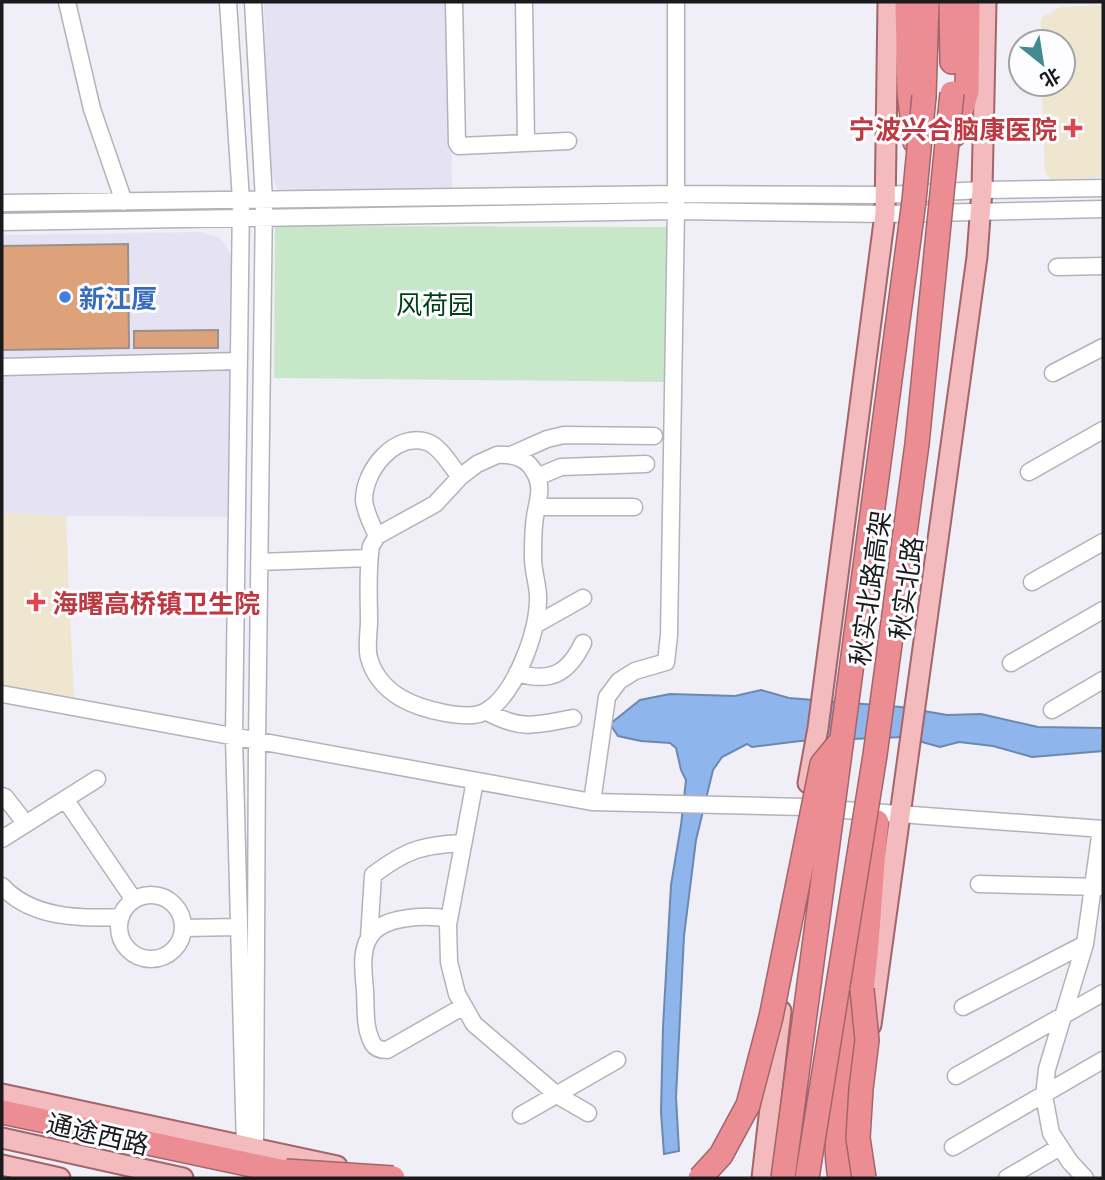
<svg xmlns="http://www.w3.org/2000/svg" width="1105" height="1180" font-family="Commissioner,'Noto Sans SC',sans-serif">
<style>
.built{fill:#e5e3f3}
.medical{fill:#efe6d0}
.green{fill:#c6e8c9}
.water{fill:#8eb6ed;stroke:#6c88af;stroke-width:2}
.building{fill:#dea27b;stroke:#99918d;stroke-width:2}
.lines{fill:none;stroke-linecap:round;stroke-linejoin:round}
.minor-casing{stroke:#b3b2ba;stroke-width:19}
.major-casing{stroke:#a2656a;stroke-width:23}
.highway-casing{stroke:#a2656a;stroke-width:26}
.minor{stroke:#fff;stroke-width:16}
.major{stroke:#f3bbbe;stroke-width:19}
.highway{stroke:#eb8d93;stroke-width:23}
.highway-bridge-casing{stroke:#a2656a;stroke-width:26;stroke-linecap:butt}
.highway-bridge{stroke:#eb8d93;stroke-width:23}
.health-dot{fill:#e0444e;stroke:#fdfdff;stroke-width:2.5}
.shop-dot{fill:#3f7fe0;stroke:#fdfdff;stroke-width:2.5}
.labels{text-anchor:middle;dominant-baseline:central;stroke-width:6;stroke-linejoin:round;paint-order:stroke}
.health-label{font-size:26px;font-weight:bold;fill:#be3a42;stroke:#fdfdff;text-anchor:end}
.shop-label{font-size:26px;font-weight:bold;fill:#366cbe;stroke:#fdfdff;text-anchor:start}
.park-label{font-size:26px;fill:#003f13;stroke:#fdfdff}
.street-label{font-size:26px;fill:#1b1b1e;stroke:#fdfdff}
</style>
<rect width="100%" height="100%" fill="#f0eff8"/>
<path class="built" d="M 264,2 L 450,2 L 452,195 L 289,197 L 277,188 L 267,164 Z
M 201,232 L 220,238 L 231,254 L 234,391 L 227,517 L 66,516 L 2,513 L 2,235 Z"/>
<path class="medical" d="M 1103,5 L 1103,177 L 1052,180 L 1045,173 L 1042,84 L 1063,84 L 1063,42 L 1041,42 L 1041,18 L 1060,7 Z
M 2,513 L 66,516 L 74,702 L 2,688 Z"/>
<path class="green" d="M 275,226 L 668,227 L 669,382 L 274,378 Z"/>
<path class="water" d="M 761,690 L 789,698 L 901,707 L 947,715 L 981,714 L 1038,727 L 1103,728 L 1103,751 L 1032,757 L 993,746 L 959,742 L 940,747 L 904,737 L 800,741 L 752,747 L 747,744 L 722,757 L 713,770 L 696,840 L 684,936 L 676,1097 L 679,1151 L 664,1154 L 661,1112 L 663,1027 L 671,885 L 681,825 L 686,780 L 681,770 L 676,748 L 670,743 L 641,741 L 618,736 L 610,724 L 640,700 L 670,694 L 735,696 Z"/>
<path class="building" d="M 128,244 L 129,348 L 2,350 L 2,246 Z
M 218,330 L 218,348 L 134,348 L 134,331 Z"/>
<g class="lines">
<g class="minor-casing">
<path id="minor" d="M 67,2 L 92,109 L 124,202
M 228,2 L 241,200 L 234,737 L 245,1147
M 253,2 L 264,200 L 257,742 L 255,1149
M 454,2 L 457,143 L 459,146 L 568,141
M 524,2 L 526,142
M 2,203 L 675,194 L 885,195 L 982,190 L 1103,188
M 2,222 L 676,211 L 885,214 L 1103,209
M 1057,267 L 1103,266
M 2,367 L 239,361
M 1053,373 L 1103,347
M 497,455 C 515,454 528,458 536,475 C 543,489 537,502 535,517 C 533,529 533,542 533,554 C 532,571 539,585 538,601 C 537,633 516,692 488,710 C 470,723 420,709 401,698 C 386,689 374,676 369,658 C 366,647 369,632 369,621 C 369,596 367,571 371,546 L 377,536 L 435,504 L 460,477 L 477,464 Z
M 511,455 L 547,439 L 564,435 L 654,436
M 1029,472 L 1103,430
M 537,477 L 561,467 L 646,464
M 537,507 L 634,507
M 377,536 C 372,525 365,512 364,500 C 364,470 395,432 427,442 C 440,446 451,466 460,477
M 259,562 L 369,558
M 1032,582 L 1103,542
M 535,625 L 583,598
M 1011,663 L 1103,610
M 517,673 C 550,683 568,674 583,643
M 2,694 L 592,802 L 804,807 L 1103,829
M 1052,710 L 1103,680
M 487,712 C 523,731 535,725 573,718
M 475,781 L 448,925 L 449,962 L 457,994 L 474,1024 L 557,1095 L 588,1113
M 2,796 L 5,797 L 26,824
M 65,799 L 134,900
M 592,802 L 607,697 L 619,681 L 635,671 L 666,662 L 669,635 L 676,211 L 676,2
M 2,839 L 97,779
M 979,884 L 1101,887
M 2,886 C 31,918 80,919 121,917
M119 927a32 32 0 1 1 64 0a32 32 0 1 1-64 0Z
M 449,919 C 428,915 381,915 369,938 C 360,953 364,975 365,991 C 366,1008 364,1029 373,1044 C 376,1049 381,1050 387,1050 L 464,1006
M 183,928 L 239,927
M 369,938 L 373,875 C 406,850 422,845 463,843
M 963,1007 L 1085,944
M 956,1076 L 1103,993
M 521,1115 L 617,1060
M 953,1147 L 1103,1060
M 1007,1178 L 1060,1147
M 1085,1178 L 1070,1162 L 1051,1133 L 1044,1096 L 1047,1069 L 1085,944 L 1101,829"/>
</g>
<g class="major-casing">
<path id="major" d="M 808,783 L 818,728 L 885,214 L 888,2
M 871,1025 L 977,257 L 982,190 L 986,2
M 2,1094 L 337,1166
M 2,1138 L 183,1178
M 2,1165 L 60,1178
M 762,1178 L 781,1011"/>
</g>
<g class="highway-casing">
<path id="highway" d="M 907,2 L 909,92 L 915,142
M 951,2 L 952,62
M 924,96 L 927,2
M 954,135 L 967,91 L 968,2
M 2,1112 L 303,1176
M 840,1178 C 832,1135 842,1067 853,1024 C 856,1012 861,1000 862,988 C 870,933 870,877 877,822"/>
</g>
<use href="#minor" class="minor"/>
<use href="#major" class="major"/>
<use href="#highway" class="highway"/>
<g class="highway-bridge-casing">
<path id="highway-bridge" d="M 862,989 L 867,1040 L 861,1089 L 858,1138 L 864,1178
M 286,1171 L 393,1178
M 700,1178 L 721,1155 L 748,1105 L 771,1017 L 822,764 L 841,741
M 783,1178 L 914,201 L 924,96
M 807,1178 L 875,755 L 917,444 L 952,93"/>
</g>
<use href="#highway-bridge" class="highway-bridge"/>
</g>
<g class="health-dot">
<path d="M1069.5 117.5h7v7h7v7h-7v7h-7v-7h-7v-7h7z"/>
<path d="M32.5 591.5h7v7h7v7h-7v7h-7v-7h-7v-7h7z"/>
</g>
<circle class="shop-dot" cx="65" cy="297" r="7"/>
<g class="labels">
<g class="health-label">
<text x="1057" y="128">宁波兴合脑康医院</text>
<text x="52" y="602" text-anchor="start">海曙高桥镇卫生院</text>
</g>
<g class="shop-label">
<text x="79" y="297">新江厦</text>
</g>
<g class="park-label">
<text x="435" y="303">风荷园</text>
</g>
<g class="street-label">
<text transform="translate(869 588) rotate(-82)">秋实北路高架</text>
<text transform="translate(905 588) rotate(-82)">秋实北路</text>
<text transform="translate(98 1133) rotate(13)">通途西路</text>
</g>
</g>
<rect width="1105" height="1180" fill="none" stroke="#1b1b1e" stroke-width="7"/>
<g transform="translate(1042 63) rotate(150)"><circle r="33" fill="#fdfdff" stroke="#a3a3a5" stroke-width="2"/>
<path d="M0-5L12 26L0 18L-12 26Z" fill="#448a95"/>
<text y="-10" font-size="19" font-weight="bold" text-anchor="middle" fill="#1b1b1e">北</text>
</g>
</svg>
